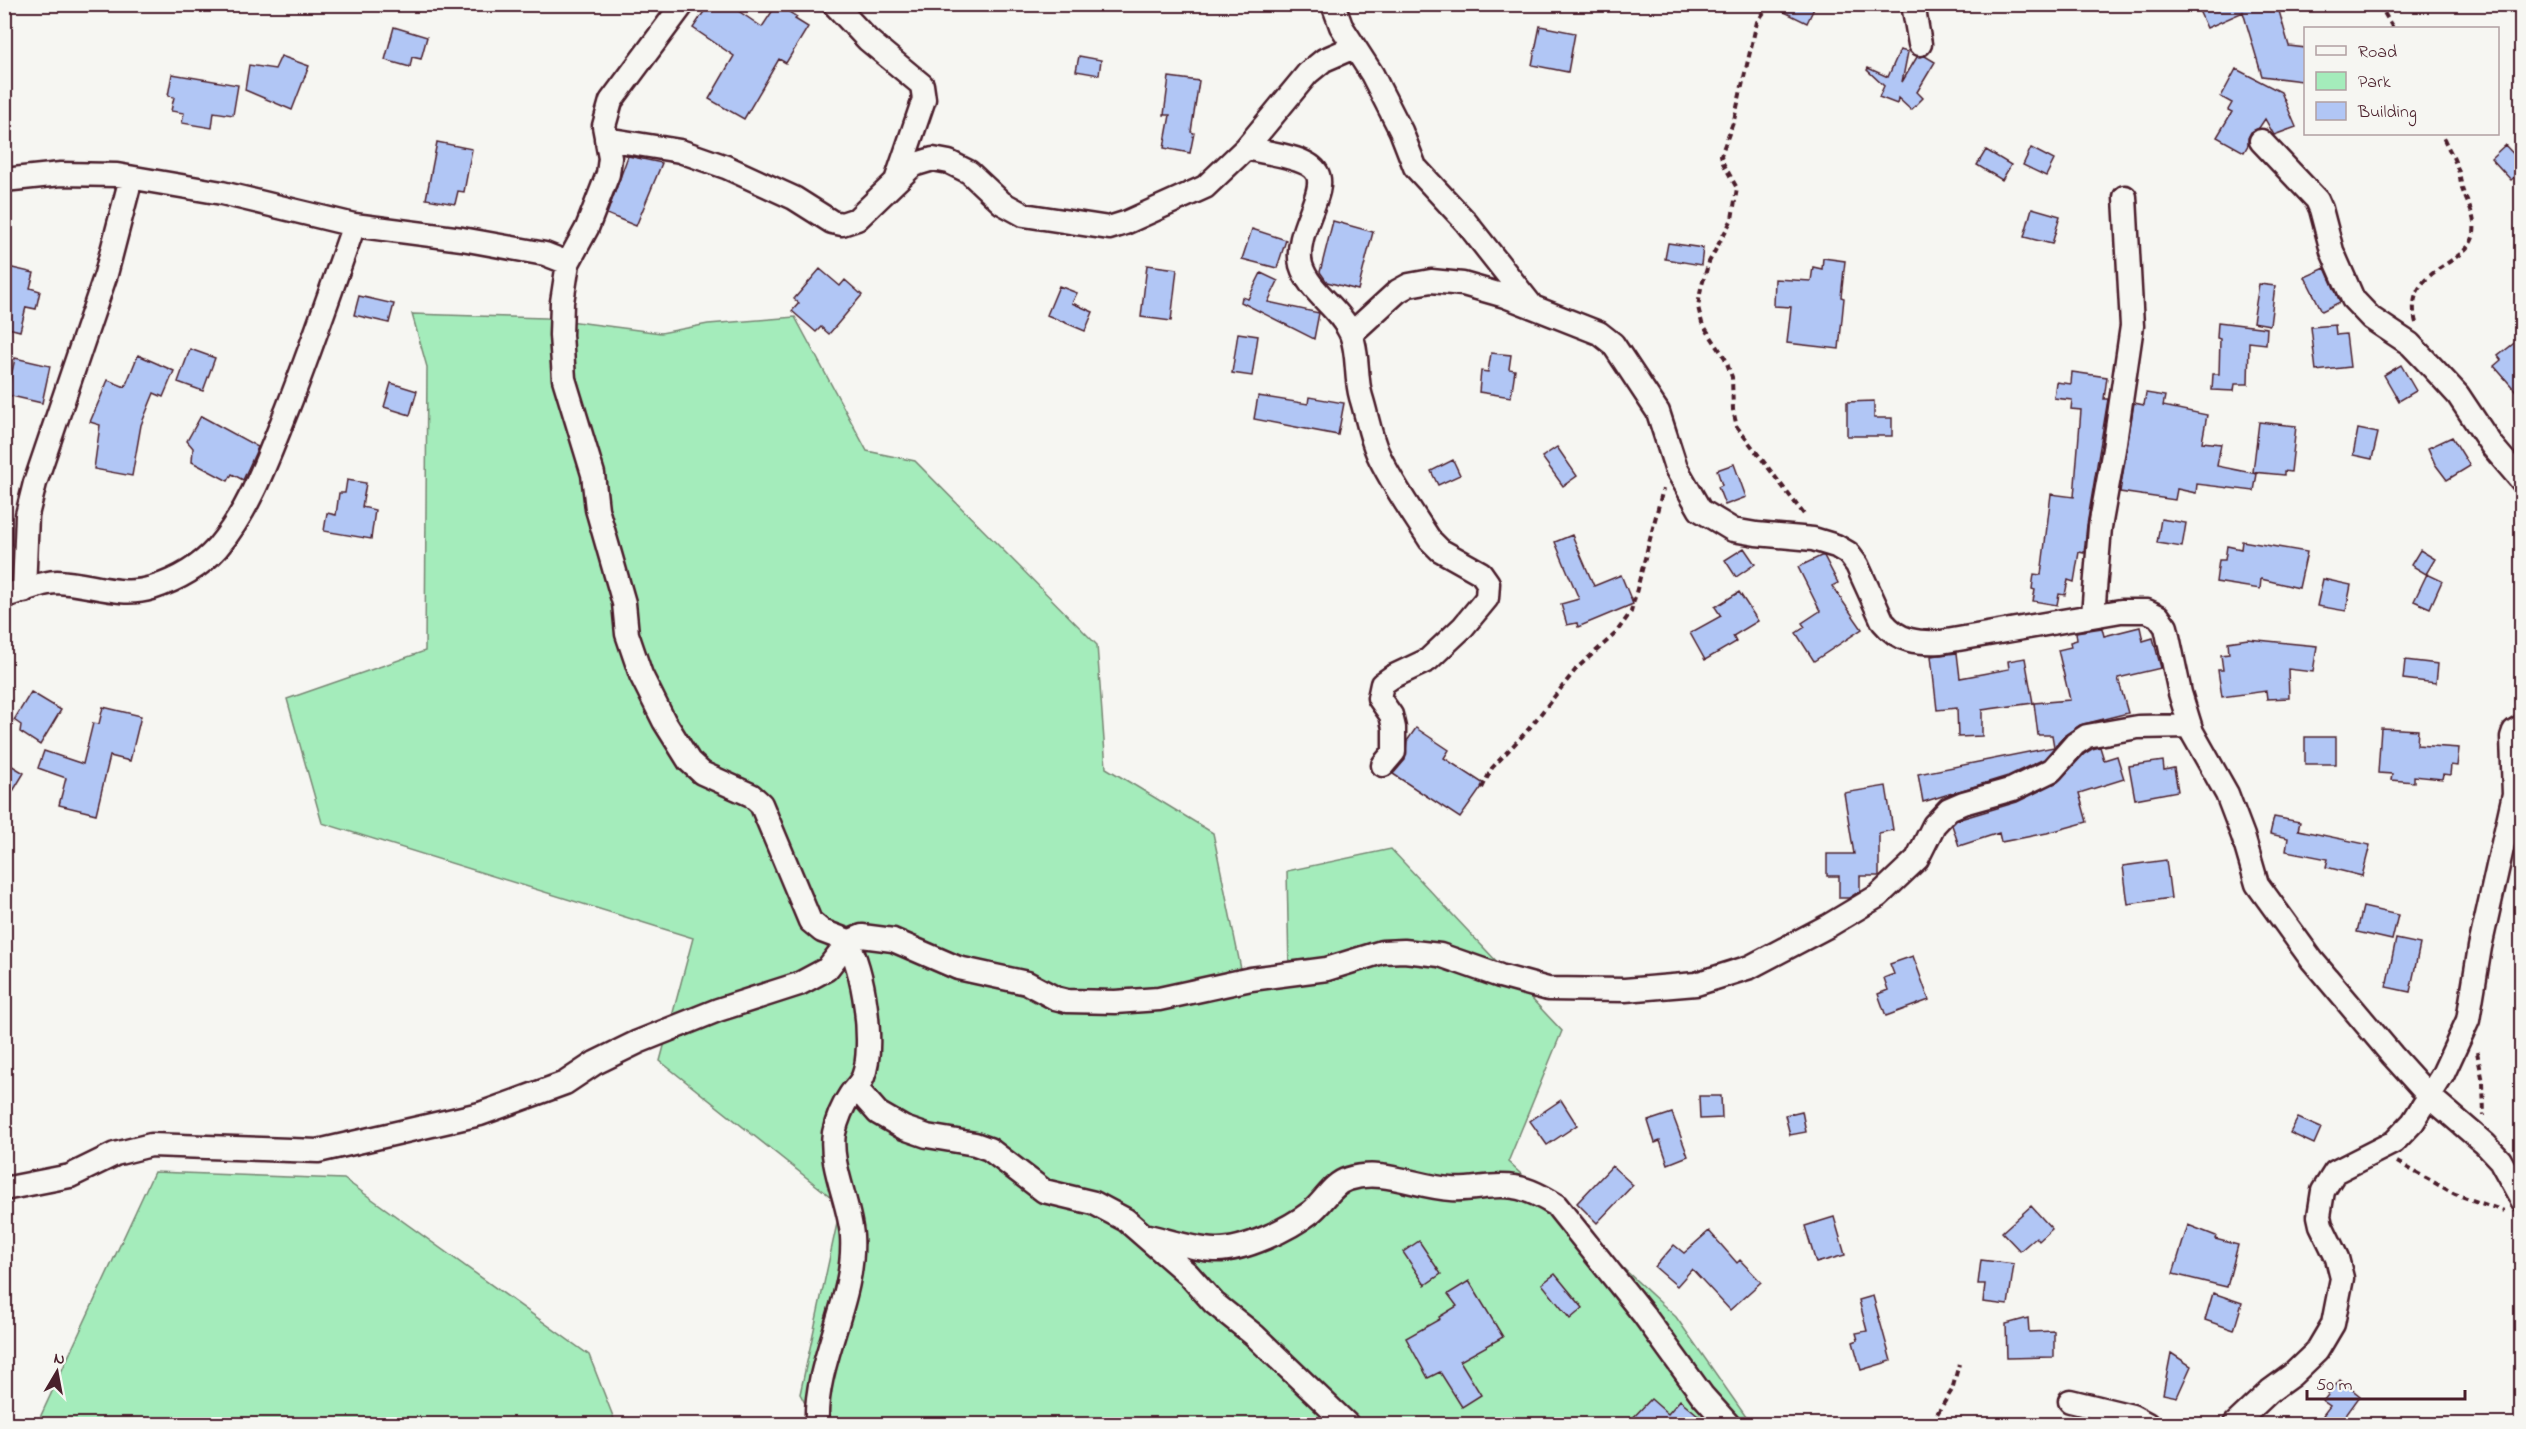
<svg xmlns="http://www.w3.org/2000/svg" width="2526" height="1429" font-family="'Indie Flower',sans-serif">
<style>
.green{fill:#a4ecbb;stroke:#778673;stroke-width:1.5}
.building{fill:#b1c6f5;stroke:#4a1f2b;stroke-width:1.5}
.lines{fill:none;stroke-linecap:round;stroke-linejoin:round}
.minor-casing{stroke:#4a1f2b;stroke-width:27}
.path{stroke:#4a1f2b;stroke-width:4;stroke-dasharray:6 4.5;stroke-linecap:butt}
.minor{stroke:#f6f6f2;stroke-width:22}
</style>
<rect width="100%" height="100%" fill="#f6f6f2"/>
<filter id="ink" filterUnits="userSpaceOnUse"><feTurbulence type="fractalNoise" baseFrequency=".0167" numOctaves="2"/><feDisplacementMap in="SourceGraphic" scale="12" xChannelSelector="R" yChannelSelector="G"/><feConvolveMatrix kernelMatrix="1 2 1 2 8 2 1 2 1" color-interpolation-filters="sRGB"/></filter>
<g filter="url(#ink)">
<path class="green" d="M 412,314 L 546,318 L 661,333 L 708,324 L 795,317 L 867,451 L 915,461 L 1097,645 L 1106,768 L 1213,833 L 1242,974 L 1289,970 L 1287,871 L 1391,849 L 1562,1031 L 1508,1162 L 1676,1317 L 1751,1424 L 816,1424 L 800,1394 L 841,1205 L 660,1061 L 693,938 L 322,823 L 287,699 L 425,651 L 427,367 Z
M 154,1172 L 344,1179 L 589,1355 L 616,1424 L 37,1424 Z"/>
<path class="building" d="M 709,4 L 728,4 L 762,27 L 777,4 L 797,17 L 795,19 L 808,27 L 786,63 L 779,59 L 744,119 L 709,99 L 734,56 L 693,28 Z
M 1768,4 L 1816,4 L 1807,23 Z
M 2196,4 L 2277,4 L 2289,46 L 2306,48 L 2302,81 L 2262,76 L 2243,12 L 2207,28 Z
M 1540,26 L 1575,33 L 1568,72 L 1532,65 Z
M 394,27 L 427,37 L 421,59 L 412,57 L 410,67 L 385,60 Z
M 1900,50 L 1908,52 L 1902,82 L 1917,57 L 1925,56 L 1935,62 L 1917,92 L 1923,98 L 1911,110 L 1898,98 L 1897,104 L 1879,97 L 1884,86 L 1867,70 L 1868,68 L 1888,77 Z
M 281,56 L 309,66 L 292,110 L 245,90 L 249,65 L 275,69 Z
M 1079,56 L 1101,60 L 1099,75 L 1076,71 Z
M 2236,69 L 2281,92 L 2296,127 L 2274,135 L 2265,119 L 2259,128 L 2251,132 L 2248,138 L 2248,145 L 2244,152 L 2217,137 L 2232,112 L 2228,110 L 2232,103 L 2221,97 Z
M 172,74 L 238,85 L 233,115 L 214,112 L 212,128 L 182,123 L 184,113 L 171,111 L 174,97 L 168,96 Z
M 1169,77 L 1199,81 L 1191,132 L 1194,133 L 1190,153 L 1164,148 L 1170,115 L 1164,115 Z
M 437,142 L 472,149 L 464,192 L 458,191 L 455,204 L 426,199 Z
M 2505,145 L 2522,163 L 2522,171 L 2511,180 L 2491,158 Z
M 2031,148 L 2054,160 L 2046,176 L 2023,165 Z
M 1986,150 L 2011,165 L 2002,180 L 1977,165 Z
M 628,156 L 662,163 L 636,226 L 607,214 Z
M 2032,208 L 2060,216 L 2052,244 L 2024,237 Z
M 1333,221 L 1373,232 L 1358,290 L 1327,282 L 1320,272 Z
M 1252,229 L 1286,240 L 1277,268 L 1242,259 Z
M 1668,243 L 1703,248 L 1701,265 L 1665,259 Z
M 1823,258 L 1845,261 L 1841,297 L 1844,298 L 1839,349 L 1787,343 L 1791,307 L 1774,306 L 1775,279 L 1811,281 L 1813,267 L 1822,269 Z
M 1147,265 L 1177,269 L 1171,321 L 1141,317 Z
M 4,266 L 34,273 L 30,288 L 40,291 L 36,309 L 26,307 L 20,331 L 4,327 Z
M 2325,268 L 2340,302 L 2322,311 L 2305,277 Z
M 820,269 L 840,286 L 845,280 L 862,295 L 829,334 L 821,327 L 816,332 L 792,311 L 799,303 L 794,299 Z
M 1261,273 L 1278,281 L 1268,302 L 1319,313 L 1314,339 L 1241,302 L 1242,297 L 1248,299 Z
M 2259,284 L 2275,286 L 2270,325 L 2253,322 Z
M 1059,286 L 1077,293 L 1072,303 L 1093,312 L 1085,331 L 1047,315 Z
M 359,296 L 394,304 L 389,323 L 354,315 Z
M 2218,322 L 2267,328 L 2266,344 L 2249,342 L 2248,384 L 2235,384 L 2234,391 L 2212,390 L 2213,374 L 2219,374 L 2220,339 L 2217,338 Z
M 2335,325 L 2336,335 L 2346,334 L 2350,367 L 2316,371 L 2311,327 Z
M 1238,333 L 1258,336 L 1252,376 L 1232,373 Z
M 2522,337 L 2522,398 L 2494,366 L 2501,360 L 2498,356 Z
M 190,349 L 215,358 L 203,391 L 178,382 Z
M 1491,353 L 1511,355 L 1509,369 L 1515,370 L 1511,397 L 1479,392 L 1481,371 L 1488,372 Z
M 138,355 L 174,371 L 163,397 L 154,393 L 141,425 L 132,476 L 94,469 L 100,425 L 90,422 L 108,380 L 125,387 Z
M 15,358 L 50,366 L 42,403 L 7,395 Z
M 2401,365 L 2416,391 L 2399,401 L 2384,375 Z
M 2072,372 L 2107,377 L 2104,399 L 2108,399 L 2087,525 L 2084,553 L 2079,552 L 2074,582 L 2068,580 L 2065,595 L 2059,594 L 2057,605 L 2033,601 L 2035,590 L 2032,589 L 2034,574 L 2041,575 L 2051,494 L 2074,497 L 2081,410 L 2071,409 L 2072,400 L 2054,398 L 2056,382 L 2071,384 Z
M 391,383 L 417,391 L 410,415 L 384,407 Z
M 2146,393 L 2165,396 L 2163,406 L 2207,415 L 2202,442 L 2221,444 L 2217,466 L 2257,474 L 2254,491 L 2197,484 L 2196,493 L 2177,489 L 2175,500 L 2120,492 L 2134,403 L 2144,405 Z
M 1258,396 L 1308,404 L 1309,397 L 1344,403 L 1338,435 L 1254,419 Z
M 1874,401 L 1874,418 L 1892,418 L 1892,436 L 1847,436 L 1847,402 Z
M 201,416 L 258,447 L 243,480 L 232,474 L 228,481 L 192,462 L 193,448 L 187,441 Z
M 2259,422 L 2296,426 L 2291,472 L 2284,471 L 2284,475 L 2253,472 Z
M 2358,429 L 2378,433 L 2372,459 L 2353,455 Z
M 2452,437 L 2470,466 L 2447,480 L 2435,464 L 2428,448 Z
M 1557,447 L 1577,476 L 1563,486 L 1542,457 Z
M 1453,460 L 1460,475 L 1438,485 L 1431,471 Z
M 1734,464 L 1746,497 L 1725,505 L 1718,487 L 1722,485 L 1717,470 Z
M 347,480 L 366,483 L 362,507 L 375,510 L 371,539 L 324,531 L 327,513 L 336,515 L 339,493 L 345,493 Z
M 2161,519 L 2186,523 L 2182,547 L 2157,543 Z
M 1572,535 L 1594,586 L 1621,575 L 1633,604 L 1578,627 L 1577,623 L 1567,625 L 1561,604 L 1579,599 L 1555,542 Z
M 2242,541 L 2307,552 L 2299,588 L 2261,579 L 2260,589 L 2216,582 L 2219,560 L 2225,560 L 2227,546 L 2241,549 Z
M 1744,548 L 1755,564 L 1736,577 L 1725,560 Z
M 2420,550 L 2435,559 L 2426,574 L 2411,565 Z
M 1821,556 L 1824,556 L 1838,583 L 1832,586 L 1862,629 L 1814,661 L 1796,633 L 1805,627 L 1802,623 L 1820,611 L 1798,567 Z
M 2427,574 L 2442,581 L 2430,608 L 2414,601 Z
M 2323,579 L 2351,585 L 2346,611 L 2317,606 Z
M 1739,592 L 1758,621 L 1733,636 L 1736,642 L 1705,660 L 1690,633 L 1721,616 L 1715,607 Z
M 2140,627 L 2143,641 L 2153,638 L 2161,668 L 2118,678 L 2128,713 L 2080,725 L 2065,735 L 2044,759 L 2008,776 L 1923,802 L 1918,774 L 2054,747 L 2052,735 L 2038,735 L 2034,703 L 2070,700 L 2058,650 L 2071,647 L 2070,642 L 2077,640 L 2076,632 L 2102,628 L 2104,636 Z
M 2248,639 L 2317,646 L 2313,672 L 2288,669 L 2289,698 L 2267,699 L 2266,691 L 2222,697 L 2218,670 L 2223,670 L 2221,655 L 2229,654 L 2228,642 Z
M 1957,653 L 1960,678 L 2009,669 L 2008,661 L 2025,658 L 2033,703 L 1982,710 L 1982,736 L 1958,737 L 1957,708 L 1937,710 L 1931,656 Z
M 2405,660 L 2438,664 L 2436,683 L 2403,679 Z
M 31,692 L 61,710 L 40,745 L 20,732 L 21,725 L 14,720 Z
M 103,707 L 141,716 L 130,761 L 110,756 L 96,814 L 59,805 L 66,778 L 38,768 L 44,751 L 83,764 L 93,723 L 99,724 Z
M 1416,728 L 1449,750 L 1444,758 L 1484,784 L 1460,818 L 1393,774 L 1405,760 L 1407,741 Z
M 2381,728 L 2418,730 L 2417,745 L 2459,748 L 2457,766 L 2451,765 L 2450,775 L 2443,774 L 2442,779 L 2414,776 L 2414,782 L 2391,780 L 2392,774 L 2378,773 Z
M 2305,737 L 2336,737 L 2336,764 L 2305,764 Z
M 2100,747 L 2104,760 L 2117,756 L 2124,779 L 2079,793 L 2087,822 L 2047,833 L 2001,842 L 1999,833 L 1959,846 L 1952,825 L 1957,820 L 2017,802 L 2058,782 L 2084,754 L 2092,749 Z
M 4,761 L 24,773 L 4,806 Z
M 2163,761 L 2164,770 L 2174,768 L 2178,791 L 2135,799 L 2129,766 Z
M 1886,786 L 1893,830 L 1879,833 L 1879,876 L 1860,876 L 1860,891 L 1849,898 L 1839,898 L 1839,876 L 1827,876 L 1827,854 L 1854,854 L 1844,793 Z
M 2274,817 L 2300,822 L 2298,830 L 2370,845 L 2362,876 L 2326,867 L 2328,859 L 2286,851 L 2288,838 L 2270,834 Z
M 2166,860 L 2171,898 L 2128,904 L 2123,866 Z
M 2363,907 L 2398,915 L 2392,940 L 2357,932 Z
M 2396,939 L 2420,944 L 2410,992 L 2386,987 Z
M 1913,956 L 1929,1000 L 1886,1016 L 1878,994 L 1888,990 L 1884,978 L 1894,974 L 1890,964 Z
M 1699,1096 L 1721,1096 L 1722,1118 L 1700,1119 Z
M 1561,1100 L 1577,1125 L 1547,1145 L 1530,1121 Z
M 1802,1111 L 1806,1132 L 1790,1135 L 1785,1115 Z
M 1672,1113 L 1688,1156 L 1668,1164 L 1660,1141 L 1655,1143 L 1648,1121 Z
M 2298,1118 L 2321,1128 L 2314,1144 L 2290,1133 Z
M 1612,1166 L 1633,1185 L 1597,1223 L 1577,1203 Z
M 2031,1206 L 2052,1229 L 2039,1241 L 2036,1237 L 2020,1251 L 2002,1232 Z
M 1834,1217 L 1845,1255 L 1816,1263 L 1805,1226 Z
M 2188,1225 L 2216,1236 L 2215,1239 L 2238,1245 L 2227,1287 L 2173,1274 Z
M 1709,1231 L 1737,1263 L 1740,1260 L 1761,1282 L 1730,1310 L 1692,1269 L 1677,1286 L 1655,1267 L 1674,1245 L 1684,1253 Z
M 1419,1241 L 1441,1274 L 1425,1285 L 1403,1252 Z
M 1981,1260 L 2014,1264 L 2008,1305 L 1983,1302 L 1985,1284 L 1978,1284 Z
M 1555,1274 L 1583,1308 L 1570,1319 L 1542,1284 Z
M 1469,1281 L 1503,1337 L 1460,1361 L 1481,1395 L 1462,1407 L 1440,1372 L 1428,1378 L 1406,1338 L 1440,1319 L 1439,1317 L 1457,1306 L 1448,1294 Z
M 2213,1293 L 2242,1303 L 2234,1330 L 2205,1320 Z
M 1873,1296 L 1891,1361 L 1861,1370 L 1853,1342 L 1858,1340 L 1856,1333 L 1867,1331 L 1859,1300 Z
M 2028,1318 L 2029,1332 L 2054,1331 L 2054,1357 L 2007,1358 L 2006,1324 Z
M 2171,1353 L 2191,1366 L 2177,1397 L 2163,1394 Z
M 2340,1380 L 2360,1396 L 2339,1425 L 2336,1425 L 2323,1415 L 2330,1406 L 2323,1401 Z
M 1651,1399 L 1668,1414 L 1680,1400 L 1710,1425 L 1626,1425 Z"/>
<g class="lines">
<g class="minor-casing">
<path id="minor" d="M 834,4 L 868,40 L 922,85 L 924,99 L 897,178
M 1333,4 L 1341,26 L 1372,74 L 1401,131 L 1415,167 L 1465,221 L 1532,306
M 1913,4 L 1920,44
M 606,139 L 680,151 L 726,167 L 794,198 L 832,222 L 842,224 L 857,219 L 913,165 L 933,159 L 949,162 L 969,172 L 1002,203 L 1024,215 L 1109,228 L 1125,223 L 1205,187 L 1246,148 L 1308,73 L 1324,60 L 1354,47
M 2261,141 L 2317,200 L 2321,209 L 2332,251 L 2353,299 L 2371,318 L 2410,344 L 2433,368 L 2458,395 L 2492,446 L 2522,481
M 1246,148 C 1264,153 1308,156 1317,173 C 1328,193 1293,232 1301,265 C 1309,292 1340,308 1351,334 C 1359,354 1355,377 1361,397 C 1367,416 1370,436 1378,454 C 1392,484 1412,512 1430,540 L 1440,550 L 1481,573 L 1488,583 L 1487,598 L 1463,627 L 1428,660 L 1392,677 L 1382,684 L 1379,698 L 1391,715 L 1394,728 L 1394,752 L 1383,765
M 4,180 L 61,174 L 117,175 L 222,193 L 354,225 L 462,239 L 545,254 L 568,263 L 562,302 L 561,335 L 564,379 L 593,474 L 597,509 L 624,603 L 627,634 L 641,675 L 664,721 L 689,761 L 702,773 L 751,795 L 761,804 L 810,921 L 822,931 L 846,940 C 864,966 875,1047 863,1077 C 860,1084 854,1089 850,1095 C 842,1107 837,1119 834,1133 C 829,1165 850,1204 852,1236 C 856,1300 814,1361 817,1424
M 568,263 L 587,228 L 608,174 L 610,158 L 604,126 L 611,101 L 683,4
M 1351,334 L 1398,291 L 1409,285 L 1431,281 L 1463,284 L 1505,296 L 1599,333 L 1613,344 L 1658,412 L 1676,468 L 1700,510 L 1733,530 L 1756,534 L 1813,539 L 1836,546 L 1848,553 L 1857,565 L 1883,622 C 1899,642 1918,643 1941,642 L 2121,611 L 2147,611 L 2158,616 L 2166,627 L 2180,693 L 2192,732 L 2227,794 L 2243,836 L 2257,884 L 2312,960 L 2392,1055 L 2428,1095 L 2485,1144 L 2500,1160 L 2522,1200
M 24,591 L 27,515 L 35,483 L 106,274 L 131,178
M 4,596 C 21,592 41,582 57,582 C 90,583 120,598 152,588 C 177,580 200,567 217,548 C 251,508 268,457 287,410 C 311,349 332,287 354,225
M 2093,615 L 2100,527 L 2114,449 L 2132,326 L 2125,197
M 856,1088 L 878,1113 L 904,1128 L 927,1136 L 975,1144 L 989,1149 L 1044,1191 L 1094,1203 L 1126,1220 L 1188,1274 L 1214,1303 L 1254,1335 L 1347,1424
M 4,1189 L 70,1176 L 115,1154 L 151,1145 L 318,1151 L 480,1114 L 565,1083 L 595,1063 L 638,1042 L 718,1010 L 799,984 L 827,969 L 848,942 L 862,936 L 893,940 L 958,968 L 1027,983 L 1055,998 L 1067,1001 L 1115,1002 L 1159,999 L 1251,979 L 1327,969 L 1382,952 L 1404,951 L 1440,955 L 1500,976 L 1548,989 L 1625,990 L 1696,984 L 1750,967 L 1828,926 L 1878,896 L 1917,859 L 1934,825 L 1949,809 L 1963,803 L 2013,789 L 2052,770 L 2075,744 L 2087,736 L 2138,727 L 2190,726
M 1144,1235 C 1167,1240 1191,1249 1215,1250 C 1244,1251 1289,1229 1311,1212 C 1324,1202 1332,1184 1348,1179 C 1383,1168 1416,1187 1451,1189 C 1472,1191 1492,1183 1514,1187 C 1529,1189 1543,1197 1556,1205 L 1644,1315 L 1702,1395 L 1728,1424
M 2070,1401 L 2132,1416 L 2147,1424
M 2235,1424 L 2270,1391 L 2292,1375 L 2317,1351 L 2333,1324 L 2342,1278 L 2337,1258 L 2321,1225 L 2319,1216 L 2323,1191 L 2335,1172 L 2394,1142 L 2413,1122 L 2443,1074 L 2468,1020 L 2480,947 L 2514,794 L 2512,737 L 2514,731 L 2522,726"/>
</g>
<path class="path" d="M 1770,4 L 1757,22 L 1734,120 L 1721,155 L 1723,163 L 1737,188 L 1732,219 L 1709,262 L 1701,288 L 1698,307 L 1702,323 L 1725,358 L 1732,377 L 1733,410 L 1737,427 L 1806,517
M 2379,4 L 2393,28
M 2416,323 C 2401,267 2469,267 2474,233 C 2476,219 2469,206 2464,194 C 2460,185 2461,175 2457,167 C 2453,155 2446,145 2442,134
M 1482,788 L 1492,768 L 1527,731 L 1577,668 L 1615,634 L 1631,612 L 1663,489
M 2477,1052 L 2483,1082 L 2484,1116
M 2397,1162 L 2455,1194 L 2504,1211
M 1936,1424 L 1937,1414 L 1952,1390 L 1959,1364"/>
<use href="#minor" class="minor"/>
</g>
</g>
<rect width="2526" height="1429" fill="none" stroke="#f6f6f2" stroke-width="24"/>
<rect x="12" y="12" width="2502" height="1405" fill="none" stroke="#4a1f2b" stroke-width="2" filter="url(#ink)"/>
<rect x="2304" y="27" width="195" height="108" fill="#f6f6f2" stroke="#b1a0a2" stroke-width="1.5"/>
<rect x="2316" y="46" width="30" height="9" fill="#f6f6f2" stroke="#b1a0a2" stroke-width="1.5"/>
<text x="2358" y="57" font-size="18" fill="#4a1f2b">Road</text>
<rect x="2316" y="72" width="30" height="18" fill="#a4ecbb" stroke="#b1a0a2" stroke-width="1.5"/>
<text x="2358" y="87" font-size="18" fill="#4a1f2b">Park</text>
<rect x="2316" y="102" width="30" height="18" fill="#b1c6f5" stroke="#b1a0a2" stroke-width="1.5"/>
<text x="2358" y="117" font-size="18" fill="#4a1f2b">Building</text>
<g transform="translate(57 1372) rotate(10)" stroke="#f6f6f2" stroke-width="4.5" paint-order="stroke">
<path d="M0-4.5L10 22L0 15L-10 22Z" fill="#4a1f2b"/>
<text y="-9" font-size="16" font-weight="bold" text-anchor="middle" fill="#4a1f2b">N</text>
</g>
<path d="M2307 1390v9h158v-9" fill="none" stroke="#4a1f2b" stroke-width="3"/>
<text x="2316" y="1390" font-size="18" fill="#4a1f2b" stroke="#f6f6f2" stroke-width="4.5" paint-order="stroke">50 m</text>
</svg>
